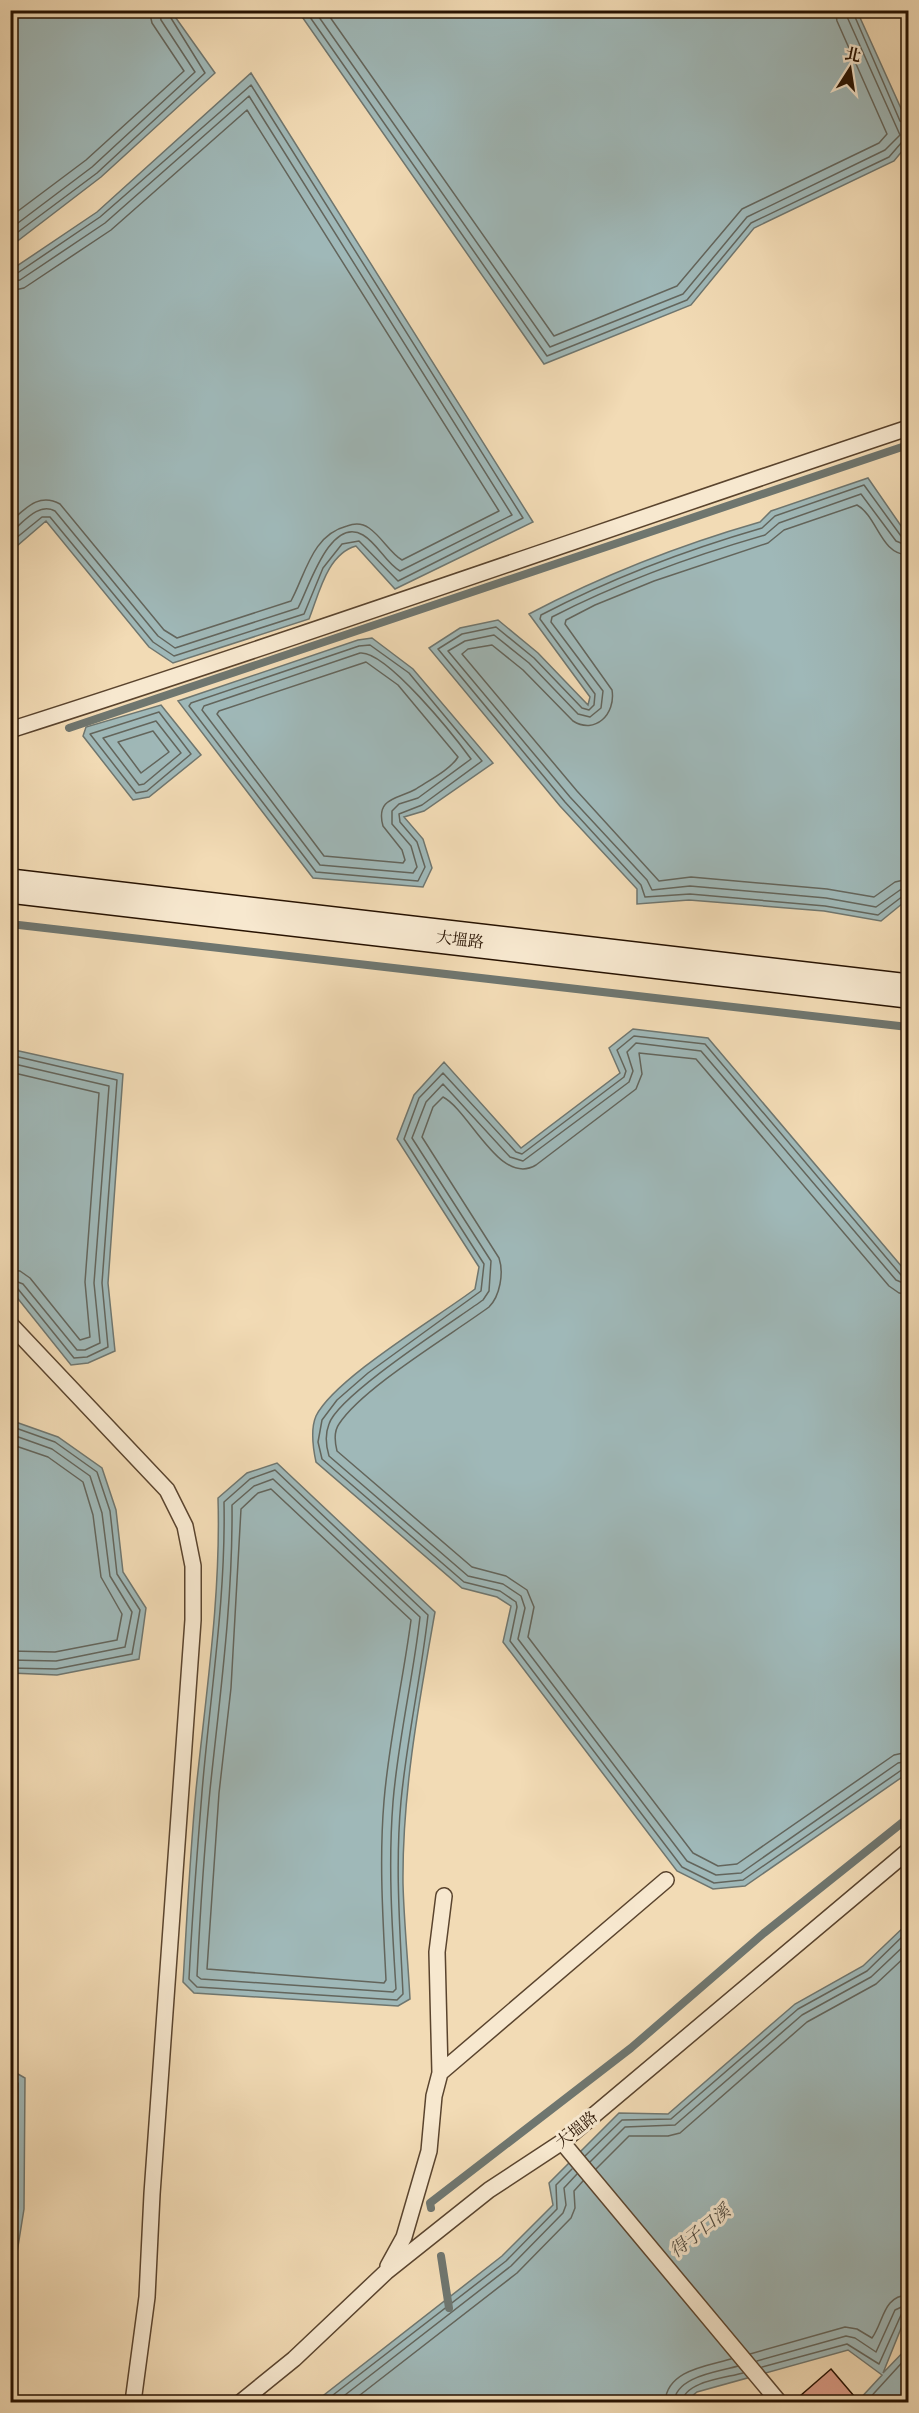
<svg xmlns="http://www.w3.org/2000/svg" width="919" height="2413" font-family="'Libre Caslon Text','Noto Serif TC',serif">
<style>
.water{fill:#9fb8b8;stroke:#6f766f;stroke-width:1.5}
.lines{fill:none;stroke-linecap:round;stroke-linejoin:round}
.shore{stroke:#63655c;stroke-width:1.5}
.stream{stroke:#6f766f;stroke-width:8}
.building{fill:#d99a84;stroke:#271201;stroke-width:1.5}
.lane-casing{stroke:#5a442e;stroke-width:18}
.secondary-casing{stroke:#271201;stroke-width:36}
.lane{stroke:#f7e8cf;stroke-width:15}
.secondary{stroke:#f7e8cf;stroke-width:33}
.labels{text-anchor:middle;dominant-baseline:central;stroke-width:6;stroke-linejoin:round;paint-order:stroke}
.street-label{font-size:16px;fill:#271201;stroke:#f7e8cf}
.water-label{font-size:18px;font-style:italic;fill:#514c41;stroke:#f7e8cf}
</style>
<rect width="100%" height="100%" fill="#f2dbb5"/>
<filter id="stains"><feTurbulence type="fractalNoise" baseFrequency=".00333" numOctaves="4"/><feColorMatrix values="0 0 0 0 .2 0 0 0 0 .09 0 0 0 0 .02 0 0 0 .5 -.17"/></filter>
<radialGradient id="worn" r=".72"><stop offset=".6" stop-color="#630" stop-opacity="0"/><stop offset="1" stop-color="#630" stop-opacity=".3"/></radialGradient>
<path class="water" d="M 11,10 L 171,11 L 215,73 L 101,177 L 11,246 Z
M 298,11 L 857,11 L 908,124 L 908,144 L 894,161 L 754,228 L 691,305 L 544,364 Z
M 251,73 L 533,522 L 395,589 L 356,546 C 327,554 319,594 309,619 L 173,663 L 149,647 L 46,521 L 11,551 L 11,270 L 97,212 Z
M 868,478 L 908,536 L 908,899 L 881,921 L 824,911 L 689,900 L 637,904 L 637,889 L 560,806 L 429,648 L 460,628 L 498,620 L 538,653 L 588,705 L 590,697 L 529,614 C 603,575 680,545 760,522 L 771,511 Z
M 372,638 L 413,669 L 493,763 L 424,811 L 404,817 L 423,839 L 432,868 L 423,887 L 313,878 L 178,701 L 358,640 Z
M 161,705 L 201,755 L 149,797 L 133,800 L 83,736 L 86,727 Z
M 633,1029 L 708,1038 L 908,1274 L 908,1773 L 745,1886 L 713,1889 L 677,1871 L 503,1642 L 511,1606 L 497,1597 L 462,1588 L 316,1462 C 313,1448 310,1430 316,1416 C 335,1378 438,1317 475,1289 L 479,1267 L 397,1139 L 414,1095 L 444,1062 L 521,1148 L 620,1073 L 609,1048 Z
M 10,1049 L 123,1074 L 108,1283 L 115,1351 L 88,1363 L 71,1365 L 11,1290 Z
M 10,1420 L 58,1437 L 102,1468 L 116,1510 L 123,1572 L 146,1608 L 139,1659 L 57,1675 L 11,1673 Z
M 277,1463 L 435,1612 C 419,1702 402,1793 403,1884 C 404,1922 408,1961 410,1999 L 398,2006 L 194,1993 L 183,1982 C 187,1918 190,1854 196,1790 C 206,1693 221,1596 218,1498 L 247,1473 Z
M 908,1923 L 908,2311 L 883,2373 L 908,2347 L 908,2402 L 857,2402 L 882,2375 L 848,2350 L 697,2392 L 685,2402 L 315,2402 L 502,2256 L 553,2205 L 549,2183 L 619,2113 L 668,2114 L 795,2004 L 863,1966 Z
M 11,2070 L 25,2078 L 24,2209 L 11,2290 Z"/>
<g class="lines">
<path class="shore" d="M 305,10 L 547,356 L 687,300 L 751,223 L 889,157 L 902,142 L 908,141
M 314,10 L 550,347 L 683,294 L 747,217 L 885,150 L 900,135 L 844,10
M 325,10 L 554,336 L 677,286 L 742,209 L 879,143 L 887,134 L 837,21 L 835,10
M 852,10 L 900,121 L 908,125
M 10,217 L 86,160 L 184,71 L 152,23 L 149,10
M 10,229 L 92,167 L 195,72 L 161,20 L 159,10
M 10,238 L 97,173 L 205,73 L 166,10
M 10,275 L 16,274 L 100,217 L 251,85 L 523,518 L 398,581 L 359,541 L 342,544 L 323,568 L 304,614 L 174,656 L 153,642 L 50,517 L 42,517 L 10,543
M 10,282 L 20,280 L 105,223 L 249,96 L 512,515 L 400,571 C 386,563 378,544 363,535 C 330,515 308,590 298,608 L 175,648 L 158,636 L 55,511 C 38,502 23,523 10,533
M 10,291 L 24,288 L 111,230 L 247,110 L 499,511 L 402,560 C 390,553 382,537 369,528 C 362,523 355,523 347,526 C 312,535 306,573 291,601 L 177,638 L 164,630 L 60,504 C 39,492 25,509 10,522
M 908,538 L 901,536 L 864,485 L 775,516 L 762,528 C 686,550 612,578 541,615 L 540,619 L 595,694 L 594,705 L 589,710 L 582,708 L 534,658 L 496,627 L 462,634 L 438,649 L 565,802 L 641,885 L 645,897 L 690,894 L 825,906 L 878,915 L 903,896 L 908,895
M 908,546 L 896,541 L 861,494 L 779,523 L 765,535 C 692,556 620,582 552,617 L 551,622 L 603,691 L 601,708 L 590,717 L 578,714 L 529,663 L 494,635 L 465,641 L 448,651 L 570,797 L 647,880 L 652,890 L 690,886 L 826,898 L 876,907 L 900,890 L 908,888
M 908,555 C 880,554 878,517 857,505 L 784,530 L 768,543 L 654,581 L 595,605 L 566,620 L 565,624 L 612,690 C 616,714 595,735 573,721 L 523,670 L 492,645 L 468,649 L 462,654 L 577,791 L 659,881 L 691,877 L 827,889 L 874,897 L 895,882 L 908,879
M 370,645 L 409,673 L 482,761 L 422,805 L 399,814 L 400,822 L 417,842 L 425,867 L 418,881 L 316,872 L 189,706 L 191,703 L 359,646 Z
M 360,653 C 386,650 455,737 471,759 L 418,798 L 399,804 L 392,811 L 392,824 L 411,846 L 417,867 L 413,873 L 320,865 L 202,710 L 204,706 Z
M 366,662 L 398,685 L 458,757 C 451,769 428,781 416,789 C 399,799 375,797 383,826 L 402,850 L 405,860 L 403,863 L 324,856 L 217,714 L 219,711 Z
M 159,712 L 191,754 L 147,791 L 136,793 L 90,734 Z
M 156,721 L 181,753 L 144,784 L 139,785 L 103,738 Z
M 153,731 L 169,752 L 141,773 L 118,742 Z
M 10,1055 L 117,1080 L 102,1283 L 108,1347 L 87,1357 L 74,1358 L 18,1289 L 10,1287
M 10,1063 L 109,1086 L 94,1283 L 100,1343 L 85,1350 L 77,1350 L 23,1284 L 10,1279
M 10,1072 L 99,1093 L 85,1282 L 90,1337 L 80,1340 L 30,1278 L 20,1271 L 10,1270
M 908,1277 L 901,1275 L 705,1044 L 634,1036 L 617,1050 L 626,1071 L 624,1077 L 522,1154 L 516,1152 L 443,1073 L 419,1098 L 404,1139 L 484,1264 L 481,1291 L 368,1373 L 337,1400 L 322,1420 L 318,1442 L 322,1459 L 464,1582 L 500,1591 L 516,1602 L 517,1607 L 510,1641 L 682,1867 L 714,1883 L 743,1880 L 903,1769 L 908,1768
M 908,1285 L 896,1280 L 701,1051 L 636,1043 L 627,1052 L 633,1071 L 629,1082 L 523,1161 L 510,1157 L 443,1084 L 426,1102 L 412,1138 L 491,1261 L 489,1291 L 483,1300 C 454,1321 338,1395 329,1424 C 325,1434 326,1446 329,1456 L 468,1576 L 503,1584 L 521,1596 L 525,1608 L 518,1639 L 687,1861 L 716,1875 L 741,1873 L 898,1763 L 908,1761
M 908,1294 L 899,1293 L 889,1286 L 696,1059 L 639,1053 L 642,1074 L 636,1089 L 536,1165 C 500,1187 470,1111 443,1097 L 433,1107 L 422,1137 L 499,1258 C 504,1273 500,1296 489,1307 C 451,1335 362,1388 339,1424 C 334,1431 335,1443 337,1451 L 472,1567 L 506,1576 L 527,1590 L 534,1607 L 528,1637 L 693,1853 L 718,1866 L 737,1864 L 894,1755 L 908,1752
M 10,1426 L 55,1442 L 97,1472 L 110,1511 L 117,1574 L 140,1610 L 132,1654 L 56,1669 L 10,1668
M 10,1434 L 52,1449 L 90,1476 L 102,1513 L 110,1576 L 132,1612 L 125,1647 L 56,1661 L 10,1660
M 10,1444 L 48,1457 L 83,1482 L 93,1515 L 101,1577 L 122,1614 L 117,1640 L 55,1652 L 10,1651
M 275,1470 L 428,1615 C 421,1677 407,1738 401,1801 C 395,1866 400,1930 403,1994 L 397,2000 L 197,1987 L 189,1979 C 192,1917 197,1854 202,1792 C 210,1695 226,1599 224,1502 L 250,1479 Z
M 273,1479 L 420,1617 C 413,1679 398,1740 393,1802 C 388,1865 392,1927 396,1989 L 393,1992 L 201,1979 L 197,1976 C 200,1915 204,1852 210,1790 C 220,1695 233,1600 232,1505 L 254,1486 Z
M 271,1489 L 411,1620 C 403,1681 389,1740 384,1801 C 379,1861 383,1920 386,1980 L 384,1983 L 207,1969 L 219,1793 L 231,1688 L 241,1509 L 258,1493 Z
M 10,2077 L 18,2083 L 18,2208 L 10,2253
M 10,2086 L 10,2177
M 585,2156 L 622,2120 L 671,2119 L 798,2009 L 867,1971 L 908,1931
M 590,2162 L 625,2127 L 675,2125 L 802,2015 L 871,1977 L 908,1942
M 596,2169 L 629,2136 L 668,2136 L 680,2133 L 807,2022 L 876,1984 L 908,1954
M 750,2354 L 845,2327 L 857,2329 L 872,2338 C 884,2321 883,2296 908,2295
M 757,2361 L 846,2336 L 855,2338 L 876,2352 L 895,2310 L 908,2304
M 762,2367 L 847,2344 L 879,2364 L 901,2315 L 908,2311
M 324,2402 L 506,2261 L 557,2209 L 556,2185 L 572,2169
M 336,2402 L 511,2266 L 563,2213 L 566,2205 L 564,2188 L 577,2174
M 351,2402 L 517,2273 L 571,2218 L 575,2208 L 574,2191 L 583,2181
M 665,2402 C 667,2370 707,2366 731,2359
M 674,2402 C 676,2376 718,2372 738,2366
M 682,2402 C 685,2381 726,2378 743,2373
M 866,2402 L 908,2356"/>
<path class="stream" d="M 69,728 L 908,445
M 10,924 L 908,1027
M 431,2208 L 430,2203 L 631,2048 L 764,1933 L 908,1818
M 441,2256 L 449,2308"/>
</g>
<path class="building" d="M 831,2369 L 860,2403 L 792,2403 Z"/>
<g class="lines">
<g class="lane-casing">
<path id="lane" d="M 10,730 C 311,634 609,528 908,428
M 10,1324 L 167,1490 L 185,1526 L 193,1566 L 193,1620 L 152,2194 L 147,2297 L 133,2402
M 440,2073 L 666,1880
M 562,2142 L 779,2402
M 388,2266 L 404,2237 L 429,2151 L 434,2096 L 440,2073 L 437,1952 L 444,1896
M 241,2402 L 294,2359 L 386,2272 L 489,2190 L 562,2142 L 908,1851"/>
</g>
<g class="secondary-casing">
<path id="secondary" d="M 10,886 L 908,991"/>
</g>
<use href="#lane" class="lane"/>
<use href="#secondary" class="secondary"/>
</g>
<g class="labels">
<g class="street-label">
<text transform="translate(460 939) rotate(7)">大塭路</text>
<text transform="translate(576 2129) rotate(-39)">大塭路</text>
</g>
<g class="water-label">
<text transform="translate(700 2231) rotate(-39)">得子口溪</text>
</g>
</g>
<rect width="919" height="2413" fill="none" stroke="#f2dbb5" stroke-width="36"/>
<rect x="12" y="12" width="895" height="2389" fill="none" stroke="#271201" stroke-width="3"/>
<rect x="18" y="18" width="883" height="2377" fill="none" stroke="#271201" stroke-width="1.5"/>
<g transform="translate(850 69) rotate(12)" stroke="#f7e8cf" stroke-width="4.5" paint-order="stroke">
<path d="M0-4.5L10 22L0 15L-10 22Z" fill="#271201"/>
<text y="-9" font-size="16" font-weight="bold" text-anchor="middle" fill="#271201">北</text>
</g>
<rect width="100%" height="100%" filter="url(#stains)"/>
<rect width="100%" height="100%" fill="url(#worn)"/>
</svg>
